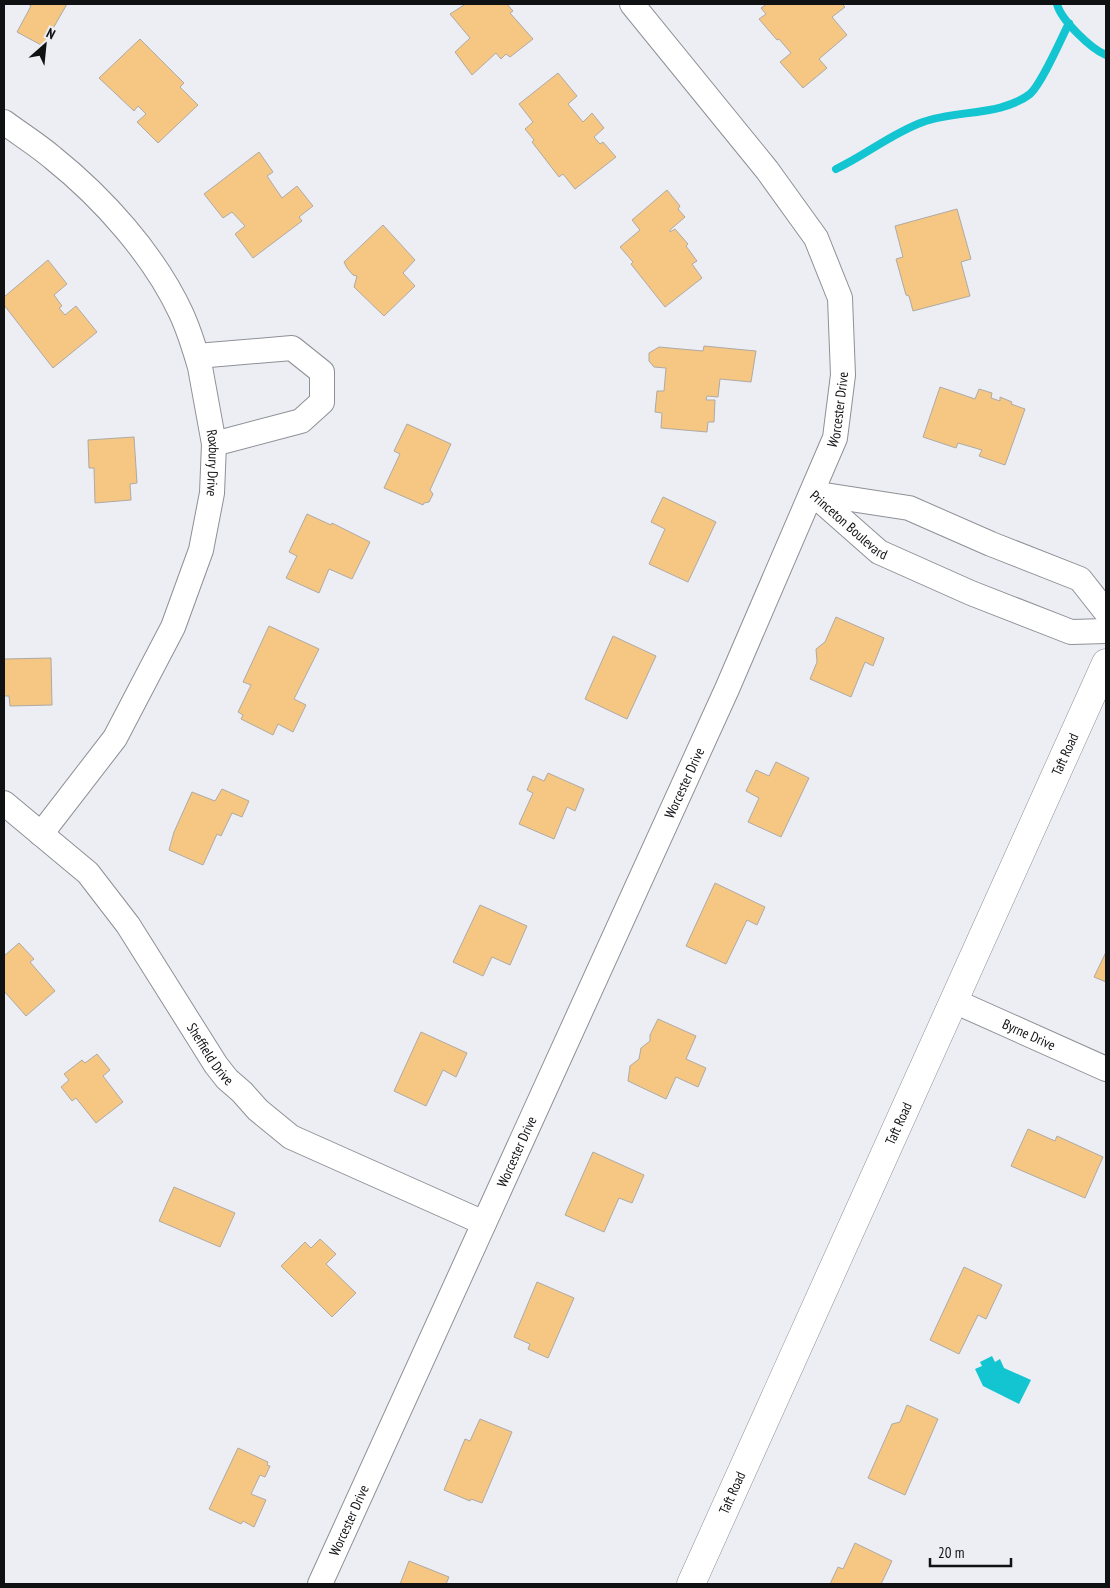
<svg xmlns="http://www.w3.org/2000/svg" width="1110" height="1588" font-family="'PT Sans Narrow',sans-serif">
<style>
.water{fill:#12c5d1}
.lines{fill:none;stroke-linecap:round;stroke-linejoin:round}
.stream{stroke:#12c5d1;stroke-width:8}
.building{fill:#f6c683;stroke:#aeaaa4}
.minor-casing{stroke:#8e9096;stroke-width:26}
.tertiary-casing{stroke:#8e9096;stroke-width:29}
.minor{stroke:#fff;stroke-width:24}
.tertiary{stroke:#fff;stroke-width:28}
.labels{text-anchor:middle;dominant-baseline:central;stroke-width:4;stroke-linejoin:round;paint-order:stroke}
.street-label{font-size:14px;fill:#101113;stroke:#eceef4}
</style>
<rect width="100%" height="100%" fill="#eceef4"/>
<path class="water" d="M 992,1356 L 995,1362 L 1000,1359 L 1004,1368 L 1031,1380 L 1019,1404 L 983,1386 L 975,1369 L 982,1366 L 980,1362 Z"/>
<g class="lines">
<path class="stream" d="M 1057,4 C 1061,20 1091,49 1106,55
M 836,169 C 866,155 892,133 923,122 C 955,110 1002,116 1030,94 C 1042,83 1061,39 1069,23"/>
</g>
<path class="building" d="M 28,4 L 67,4 L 43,46 L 17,32 L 31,6 Z
M 462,4 L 507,4 L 513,11 L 510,13 L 533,39 L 510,57 L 506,54 L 501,59 L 496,53 L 472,75 L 455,52 L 470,38 L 450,14 L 464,5 Z
M 767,4 L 842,4 L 845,7 L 832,17 L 847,35 L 819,59 L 827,68 L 803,88 L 780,62 L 791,53 L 779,39 L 777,40 L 759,19 L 766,14 L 761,8 Z
M 140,39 L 184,83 L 180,87 L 198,105 L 158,143 L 137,122 L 146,114 L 138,106 L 134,111 L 99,78 Z
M 558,73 L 577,96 L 568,104 L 583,122 L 592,113 L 604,128 L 594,137 L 600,144 L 603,142 L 616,157 L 575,189 L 563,174 L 559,177 L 532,142 L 534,140 L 525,129 L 533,122 L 519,104 Z
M 259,152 L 273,172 L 267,176 L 282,198 L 297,186 L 313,206 L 299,217 L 302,221 L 253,258 L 235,234 L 245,226 L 232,212 L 223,218 L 204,194 Z
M 667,190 L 680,206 L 678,209 L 685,217 L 670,230 L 670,232 L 675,229 L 688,244 L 686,246 L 697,261 L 692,264 L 702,278 L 665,307 L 631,264 L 633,262 L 620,247 L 640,230 L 632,220 Z
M 957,209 L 971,259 L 961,262 L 970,296 L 913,311 L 909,296 L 906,295 L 896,259 L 903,257 L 895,226 Z
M 383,225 L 415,260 L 403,273 L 415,286 L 384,316 L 354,287 L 357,276 L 353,275 L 347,268 L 344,262 Z
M 48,260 L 67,284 L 54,295 L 62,306 L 59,308 L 65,315 L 76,306 L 97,332 L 53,368 L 4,305 L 4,297 Z
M 704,346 L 756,351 L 751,382 L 720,379 L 718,397 L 707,396 L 706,400 L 715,400 L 714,422 L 708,422 L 707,432 L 661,428 L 662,413 L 655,412 L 657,391 L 664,391 L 666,368 L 654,367 L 649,361 L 649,353 L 659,347 L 703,351 Z
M 940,387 L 975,399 L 979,389 L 992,393 L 991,398 L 1000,401 L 1000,397 L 1012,402 L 1011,404 L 1025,409 L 1005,465 L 979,456 L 982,450 L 958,443 L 956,448 L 923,437 Z
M 407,424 L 451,444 L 430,490 L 433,494 L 429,502 L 424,503 L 423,505 L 384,488 L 400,454 L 394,451 Z
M 134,437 L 137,483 L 130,484 L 131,500 L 95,503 L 94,468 L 89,468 L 88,440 Z
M 663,497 L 716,522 L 688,582 L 649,564 L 665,529 L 651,522 Z
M 307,514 L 331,525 L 332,523 L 370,542 L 352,579 L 329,569 L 319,593 L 286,578 L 297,556 L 289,552 Z
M 836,617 L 884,638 L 873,666 L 865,662 L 851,697 L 810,679 L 817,662 L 816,649 L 825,642 Z
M 269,626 L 319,649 L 294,699 L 306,705 L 293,732 L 278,724 L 273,735 L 241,719 L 243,715 L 238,712 L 251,685 L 243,682 Z
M 613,636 L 656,656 L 627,719 L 585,699 Z
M 51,658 L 52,705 L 10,706 L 9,696 L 4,696 L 4,659 Z
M 776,762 L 809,778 L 781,837 L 748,822 L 759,798 L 746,791 L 756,770 L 769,776 Z
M 548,773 L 584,789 L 575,811 L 567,807 L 554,839 L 519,824 L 533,793 L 527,790 L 533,776 L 544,781 Z
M 222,789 L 249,801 L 242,817 L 232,813 L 221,836 L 217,834 L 203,865 L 169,850 L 174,832 L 192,792 L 215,801 Z
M 715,883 L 765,907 L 757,925 L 747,920 L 726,964 L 686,946 Z
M 480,905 L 527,926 L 510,965 L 492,957 L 483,976 L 453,962 Z
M 19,943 L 34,959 L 30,962 L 55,991 L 26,1016 L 4,991 L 4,956 Z
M 1106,952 L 1106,982 L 1094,977 Z
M 658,1019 L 696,1036 L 686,1059 L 706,1068 L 698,1087 L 676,1077 L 666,1099 L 628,1081 L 630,1066 L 639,1059 L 641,1048 L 650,1041 L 650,1035 Z
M 421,1032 L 467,1053 L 456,1077 L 443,1070 L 426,1106 L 394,1091 Z
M 97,1054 L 110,1070 L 103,1076 L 123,1102 L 96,1123 L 76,1098 L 72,1101 L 61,1087 L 69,1080 L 64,1074 L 82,1060 L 85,1063 Z
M 1028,1129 L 1055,1141 L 1057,1136 L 1103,1157 L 1085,1198 L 1011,1166 Z
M 593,1152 L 644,1175 L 632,1203 L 619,1198 L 604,1232 L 565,1215 Z
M 174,1187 L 235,1213 L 220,1247 L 159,1221 Z
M 320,1239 L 336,1254 L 326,1264 L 356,1293 L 332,1317 L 281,1266 L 305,1242 L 311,1248 Z
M 964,1267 L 1002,1285 L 986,1319 L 978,1315 L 959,1354 L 930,1340 Z
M 537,1282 L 574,1298 L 548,1358 L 528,1349 L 530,1344 L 514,1337 Z
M 907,1405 L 938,1419 L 905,1495 L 868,1478 L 892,1424 L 900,1422 Z
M 480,1419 L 512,1432 L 482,1503 L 471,1499 L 470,1501 L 444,1490 L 465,1439 L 470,1441 Z
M 238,1448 L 268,1462 L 267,1465 L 270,1466 L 265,1477 L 260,1475 L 251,1494 L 266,1500 L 254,1527 L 243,1521 L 241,1524 L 209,1509 Z
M 855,1543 L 892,1561 L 881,1584 L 830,1584 L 838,1567 L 843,1569 Z
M 409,1561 L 449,1577 L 446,1584 L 400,1584 Z"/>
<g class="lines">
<g class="minor-casing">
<g id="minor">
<path id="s1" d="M 4,122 C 20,134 38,145 53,158 C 103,198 154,255 181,313 C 189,330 195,350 200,367 L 214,444 L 212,493 L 201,550 L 173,627 L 115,738 L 41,834"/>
<path d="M 197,356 L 292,348 L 322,372 L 322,402 L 301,421 L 214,444"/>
<path id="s2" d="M 812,493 L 879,552 L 971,593 L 1071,632 L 1106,631"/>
<path d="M 812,493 L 909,508 L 991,544 L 1080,579 L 1106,612"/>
<path id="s3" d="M 4,803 L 88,873 L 128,925 L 216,1065 L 227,1079 L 242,1092 L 258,1110 L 291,1137 L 484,1223"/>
<path id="s4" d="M 954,1001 L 1106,1069"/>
<path id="s5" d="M 320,1584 L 727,689 L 835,438 L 843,375 L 840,298 L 816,238 L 767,170 L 632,4"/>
</g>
</g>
<g class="tertiary-casing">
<g id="tertiary">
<path id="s6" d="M 691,1584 L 1106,663"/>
</g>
</g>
<use href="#minor" class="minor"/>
<use href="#tertiary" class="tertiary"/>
</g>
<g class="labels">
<g class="street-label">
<text stroke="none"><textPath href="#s5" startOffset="1285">Worcester Drive</textPath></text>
<text stroke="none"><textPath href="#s1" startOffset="418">Roxbury Drive</textPath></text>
<text stroke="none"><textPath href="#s2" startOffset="49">Princeton Boulevard</textPath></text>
<text stroke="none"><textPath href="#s6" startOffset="910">Taft Road</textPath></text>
<text stroke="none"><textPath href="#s5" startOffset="880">Worcester Drive</textPath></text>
<text stroke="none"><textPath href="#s4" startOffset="82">Byrne Drive</textPath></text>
<text stroke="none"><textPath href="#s3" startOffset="328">Sheffield Drive</textPath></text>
<text stroke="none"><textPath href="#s6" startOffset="505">Taft Road</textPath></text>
<text stroke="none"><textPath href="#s5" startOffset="475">Worcester Drive</textPath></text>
<text stroke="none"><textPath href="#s6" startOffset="100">Taft Road</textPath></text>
<text stroke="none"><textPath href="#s5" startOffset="70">Worcester Drive</textPath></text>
</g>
</g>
<rect width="1110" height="1588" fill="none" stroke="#101113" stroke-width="10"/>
<g transform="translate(45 45) rotate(27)" stroke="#eceef4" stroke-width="4" paint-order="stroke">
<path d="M0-4L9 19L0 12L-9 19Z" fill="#101113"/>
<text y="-8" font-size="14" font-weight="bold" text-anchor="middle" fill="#101113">N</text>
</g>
<path d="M930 1558v8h81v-8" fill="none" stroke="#101113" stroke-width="2.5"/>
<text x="938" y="1558" font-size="15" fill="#101113" stroke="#eceef4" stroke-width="4" paint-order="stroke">20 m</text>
</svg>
